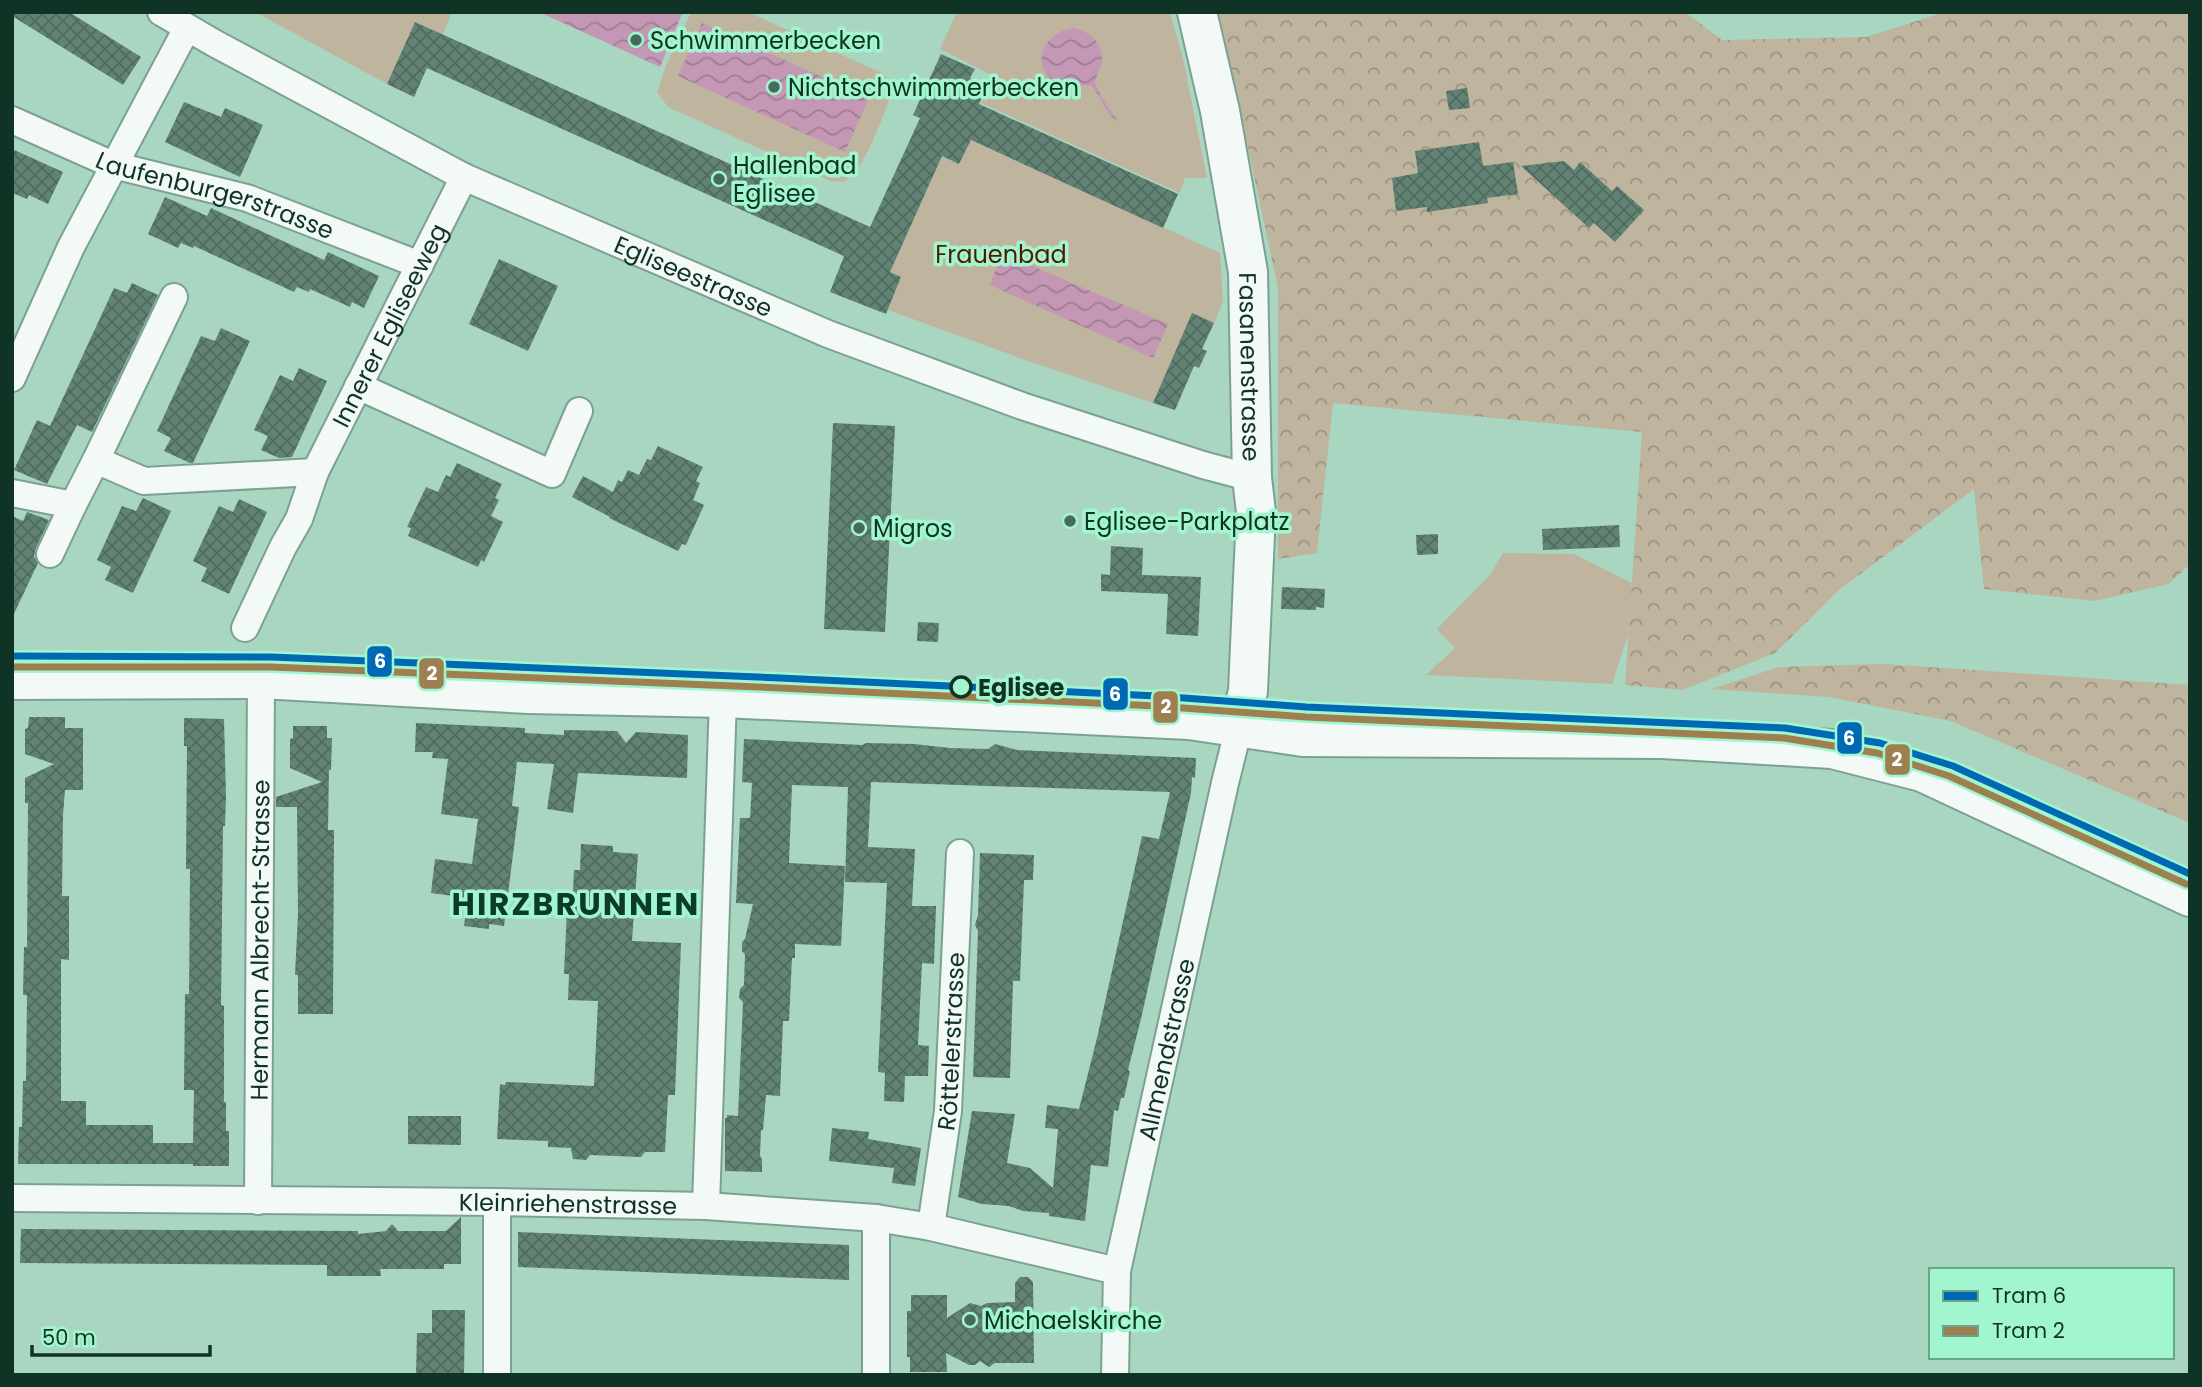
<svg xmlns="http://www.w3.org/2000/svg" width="2202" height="1387" font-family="Poppins,sans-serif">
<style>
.green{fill:#bfb49e}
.forest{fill:url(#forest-crowns)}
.water{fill:url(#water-waves)}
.building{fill:url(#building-cross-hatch)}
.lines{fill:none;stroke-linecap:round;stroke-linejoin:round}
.street-casing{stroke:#7da191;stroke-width:30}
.secondary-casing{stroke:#7da191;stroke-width:42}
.street{stroke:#f2f9f6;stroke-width:26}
.secondary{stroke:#f2f9f6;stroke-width:38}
.tram-1-casing{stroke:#a2f6cf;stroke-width:12}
.tram-2-casing{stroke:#a2f6cf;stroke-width:12}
.tram-1{stroke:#0069b4;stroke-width:7}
.tram-2{stroke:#9e7f4f;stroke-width:7}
.poi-dot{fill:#456c5b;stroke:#a2f6cf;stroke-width:2.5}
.stop-dot{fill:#a2f6cf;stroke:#0f3324;stroke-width:3.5}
.labels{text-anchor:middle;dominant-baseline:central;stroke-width:7;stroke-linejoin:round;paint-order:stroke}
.poi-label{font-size:24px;fill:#0f3324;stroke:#a2f6cf;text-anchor:start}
.street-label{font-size:24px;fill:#0f3324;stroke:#a2f6cf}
.park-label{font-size:24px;fill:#501900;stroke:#a2f6cf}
.stop-label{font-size:24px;font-weight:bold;fill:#0f3324;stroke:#a2f6cf;text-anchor:start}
.district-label{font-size:32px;font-weight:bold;letter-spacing:2px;fill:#0d3b29;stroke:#a2f6cf}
.line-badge{stroke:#a2f6cf;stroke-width:2.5}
.badge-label{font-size:19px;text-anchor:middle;font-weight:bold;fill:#fff}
</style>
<defs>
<pattern id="forest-crowns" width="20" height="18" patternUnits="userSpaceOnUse" patternTransform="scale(1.75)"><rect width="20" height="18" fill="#bfb49e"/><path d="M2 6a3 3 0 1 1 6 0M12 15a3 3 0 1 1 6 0" fill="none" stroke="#9a9381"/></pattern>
<pattern id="water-waves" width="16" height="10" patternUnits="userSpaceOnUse" patternTransform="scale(1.75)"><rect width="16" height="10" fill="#c498b5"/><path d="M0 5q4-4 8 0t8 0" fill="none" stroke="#9e7d93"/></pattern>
<pattern id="building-cross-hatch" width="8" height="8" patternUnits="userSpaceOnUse" patternTransform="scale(1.75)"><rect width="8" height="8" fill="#628274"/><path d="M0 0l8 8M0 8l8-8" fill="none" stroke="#4f6b5f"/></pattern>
</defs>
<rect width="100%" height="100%" fill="#a8d6c1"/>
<path class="green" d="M 255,12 L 452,12 L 443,34 L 415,22 L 387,84 Z
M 691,12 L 748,12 L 884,74 L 892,85 L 891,96 C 880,121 867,167 844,182 L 831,181 L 668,107 L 657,92 L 667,63 Z
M 957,12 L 1170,12 L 1184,63 L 1207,178 L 1185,178 L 1180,193 L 981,103 L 990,74 L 940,49 Z
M 971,140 L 1220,253 L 1223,302 L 1214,323 L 1192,314 L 1153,403 L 1028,361 L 888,310 L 901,277 L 890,272 L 942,156 L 959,164 Z
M 1503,553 L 1574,554 L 1632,583 L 1628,635 L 1612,684 L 1426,675 L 1455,648 L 1437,629 L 1490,575 Z"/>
<path class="forest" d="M 1219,12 L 1685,12 L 1722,40 L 1866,37 L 1945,12 L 2190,12 L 2190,564 L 2169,584 L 2094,601 L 1984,589 L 1974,489 L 1839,590 L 1775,653 L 1683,690 L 1625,685 L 1642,432 L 1333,403 L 1317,553 L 1278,559 L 1278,288 Z
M 1885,664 L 2190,685 L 2190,823 L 1951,721 L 1829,697 L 1711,689 L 1779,667 Z"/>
<path class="water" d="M 539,12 L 679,12 L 682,14 L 660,67 Z
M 702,23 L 869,98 L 845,152 L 678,76 Z
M 1074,28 C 1092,32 1106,46 1101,66 C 1099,72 1096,76 1095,83 C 1101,97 1110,111 1119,122 C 1104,114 1102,97 1091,86 C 1079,84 1070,90 1059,85 C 1027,69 1043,31 1074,28 Z
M 1002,253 L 1168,324 L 1153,358 L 990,285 Z"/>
<path class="building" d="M 12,12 L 69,12 L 141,57 L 123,85 L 12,16 Z
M 415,22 L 870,227 L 920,118 L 913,115 L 941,54 L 975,69 L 970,78 L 988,86 L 979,104 L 1178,194 L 1163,228 L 971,140 L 959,164 L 942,156 L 890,272 L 901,277 L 886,314 L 830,292 L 844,256 L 427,68 L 414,97 L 387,84 Z
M 1467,88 L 1470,108 L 1449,110 L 1446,91 Z
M 184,102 L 221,117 L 225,108 L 263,125 L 240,177 L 165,142 Z
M 1479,142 L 1483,166 L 1513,162 L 1518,194 L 1487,198 L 1488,203 L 1427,212 L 1427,207 L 1396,211 L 1392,178 L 1418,173 L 1415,151 Z
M 12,149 L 63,172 L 48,204 L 29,195 L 27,199 L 12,193 Z
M 1564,161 L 1574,170 L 1580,162 L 1612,191 L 1617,186 L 1644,210 L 1615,242 L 1594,223 L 1589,228 L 1521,166 Z
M 165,197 L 207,216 L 211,208 L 324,260 L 328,252 L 379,276 L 364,308 L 352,302 L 350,307 L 310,289 L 309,292 L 297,287 L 294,292 L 194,246 L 193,248 L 181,243 L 178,248 L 148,234 Z
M 499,259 L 558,286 L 528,351 L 469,324 Z
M 132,283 L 158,295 L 92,432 L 77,425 L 47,484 L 14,470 L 37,420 L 50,426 L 114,288 L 127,293 Z
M 1192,313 L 1214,323 L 1202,349 L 1207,351 L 1199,368 L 1194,366 L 1175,410 L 1153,403 Z
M 221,328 L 250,341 L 193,463 L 190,463 L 164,451 L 171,438 L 157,431 L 201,336 L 215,341 Z
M 299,368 L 327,381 L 292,457 L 279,458 L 261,450 L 268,436 L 254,430 L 280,375 L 293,381 Z
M 833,423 L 895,426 L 885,632 L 824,629 Z
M 658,446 L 703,467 L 696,481 L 700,483 L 693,500 L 704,505 L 686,545 L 682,544 L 678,551 L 609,518 L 610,517 L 572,497 L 583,476 L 613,492 L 618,480 L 622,482 L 628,470 L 639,475 L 647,459 L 651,460 Z
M 457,463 L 502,484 L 495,498 L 499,500 L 491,516 L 503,522 L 484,562 L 481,560 L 478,567 L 408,536 L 411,528 L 407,527 L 426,487 L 438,492 L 446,475 L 450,477 Z
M 143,498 L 171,511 L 133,593 L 105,580 L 111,567 L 97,560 L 122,506 L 136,511 Z
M 239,499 L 267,512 L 229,594 L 201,581 L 207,568 L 193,561 L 219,506 L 233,512 Z
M 27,512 L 49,520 L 36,548 L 34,556 L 38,563 L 12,618 L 12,516 L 23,521 Z
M 1619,525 L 1620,547 L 1543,550 L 1542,529 Z
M 1438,534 L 1438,554 L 1417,555 L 1416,535 Z
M 1111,546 L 1143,548 L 1142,575 L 1201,577 L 1198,636 L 1166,634 L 1168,594 L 1101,591 L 1101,574 L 1110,575 Z
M 1282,587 L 1325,589 L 1324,608 L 1316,607 L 1316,610 L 1281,609 Z
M 918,622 L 939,623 L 938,642 L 917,641 Z
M 29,717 L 65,717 L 65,728 L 83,728 L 83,790 L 65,790 L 63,815 L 62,896 L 69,896 L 69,960 L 61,959 L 61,1101 L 86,1101 L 86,1125 L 153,1125 L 153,1143 L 193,1143 L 194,1090 L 184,1090 L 185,994 L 189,994 L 190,869 L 186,869 L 187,746 L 184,746 L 184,718 L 224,719 L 226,796 L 225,826 L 223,826 L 221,1005 L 224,1006 L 224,1102 L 226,1102 L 226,1131 L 229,1131 L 229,1166 L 193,1166 L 193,1164 L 18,1164 L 19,1127 L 22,1127 L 23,1081 L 26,1081 L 27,995 L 23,995 L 24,947 L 27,947 L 28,803 L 25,803 L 25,778 L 54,764 L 25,754 L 25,729 L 28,728 Z
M 416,723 L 525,728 L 525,733 L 564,735 L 564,730 L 617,731 L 626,743 L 636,732 L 688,735 L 687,778 L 578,773 L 573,813 L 547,809 L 554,764 L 517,762 L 512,806 L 519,807 L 504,926 L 489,924 L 489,929 L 464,926 L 468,898 L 431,893 L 435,859 L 472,864 L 478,819 L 441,814 L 448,759 L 432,758 L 433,752 L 415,752 Z
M 293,726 L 327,726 L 327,738 L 332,738 L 331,770 L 329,770 L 328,830 L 334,830 L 333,1014 L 298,1014 L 298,975 L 295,975 L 298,914 L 297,807 L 276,807 L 276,797 L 322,782 L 290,768 L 290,739 L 293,738 Z
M 744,739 L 862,745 L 866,743 L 914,744 L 950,748 L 988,749 L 995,744 L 1017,750 L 1196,758 L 1195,778 L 1192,777 L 1191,793 L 1141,1019 L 1128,1070 L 1130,1071 L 1124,1098 L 1121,1098 L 1118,1111 L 1114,1110 L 1108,1167 L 1091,1165 L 1085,1221 L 1049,1216 L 1049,1213 L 1023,1211 L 1009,1206 L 982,1204 L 958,1197 L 972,1111 L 1015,1114 L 1007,1163 L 1030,1168 L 1053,1188 L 1058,1129 L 1045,1128 L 1047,1105 L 1079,1109 L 1097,1038 L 1142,836 L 1159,839 L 1170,792 L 871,782 L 868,847 L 915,849 L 912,906 L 936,906 L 934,964 L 922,963 L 918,1045 L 929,1046 L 928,1076 L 905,1076 L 904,1102 L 884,1101 L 885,1073 L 878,1072 L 887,883 L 845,882 L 848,787 L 792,785 L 789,863 L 845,866 L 841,946 L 795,944 L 795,958 L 792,958 L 789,1021 L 783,1021 L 780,1096 L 766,1095 L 763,1130 L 761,1130 L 760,1156 L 762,1159 L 762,1172 L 725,1171 L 725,1118 L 727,1118 L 727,1115 L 738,1116 L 743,1002 L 739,998 L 740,989 L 744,985 L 745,954 L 742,951 L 742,942 L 745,939 L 753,904 L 736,903 L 740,818 L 750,818 L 752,783 L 742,782 Z
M 581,844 L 613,846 L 613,852 L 638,854 L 632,941 L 681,943 L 675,1095 L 668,1095 L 665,1152 L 645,1152 L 641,1157 L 590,1155 L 586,1160 L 573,1159 L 571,1148 L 548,1147 L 548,1141 L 497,1139 L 500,1084 L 505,1085 L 506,1082 L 594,1086 L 598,1001 L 568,1000 L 569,974 L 564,974 L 567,908 L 572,908 L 574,870 L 580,870 Z
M 980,853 L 1034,855 L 1033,880 L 1024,880 L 1020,981 L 1013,981 L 1010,1078 L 973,1077 L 978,931 L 975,925 L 978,915 Z
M 408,1116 L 461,1116 L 461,1145 L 408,1144 Z
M 832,1128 L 869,1132 L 868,1139 L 921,1148 L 915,1186 L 892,1183 L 894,1168 L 829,1161 Z
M 461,1217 L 461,1264 L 444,1264 L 444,1269 L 380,1269 L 381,1276 L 327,1276 L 327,1265 L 20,1263 L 21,1229 L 358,1231 L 358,1234 L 386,1231 L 392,1224 L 398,1231 L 446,1231 Z
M 518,1232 L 849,1245 L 849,1280 L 518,1267 Z
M 1020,1277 L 1028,1277 L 1033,1282 L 1034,1363 L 995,1363 L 989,1367 L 980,1361 L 975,1365 L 969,1365 L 946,1353 L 947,1372 L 910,1372 L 910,1357 L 907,1357 L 907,1311 L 911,1311 L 911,1295 L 947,1295 L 947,1318 L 970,1303 L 981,1306 L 987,1303 L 1015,1302 L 1015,1283 Z
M 432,1310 L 465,1310 L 464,1375 L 416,1375 L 417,1333 L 432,1333 Z"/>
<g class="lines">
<g class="street-casing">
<g id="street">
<path id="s1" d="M 161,12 L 214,43 L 464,177 L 828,334 L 1022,406 L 1203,465 L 1252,478"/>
<path id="s2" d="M 12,120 L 113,165 L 247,198 L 420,265"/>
<path d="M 174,297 L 96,460 L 144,481 L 315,472"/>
<path d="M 12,378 L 71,247 L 187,28"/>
<path d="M 358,386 L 552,474 L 579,411"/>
<path d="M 12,493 L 73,505 L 96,460"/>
<path d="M 50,554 L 73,505"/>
<path id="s3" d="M 245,628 L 283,547 L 299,519 L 315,472 L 464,177"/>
<path id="s4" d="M 12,1198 L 497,1202 L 706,1206 L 876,1218 L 931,1227 L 1117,1271"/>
<path id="s5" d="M 258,1201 L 261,679"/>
<path d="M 706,1206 L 723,698"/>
<path d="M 876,1218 L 876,1375"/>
<path id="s6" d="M 931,1227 L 948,1111 L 960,853"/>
<path d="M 497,1375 L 497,1202"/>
<path id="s7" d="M 1115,1375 L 1117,1271 L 1225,783 L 1239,727"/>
</g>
</g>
<g class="secondary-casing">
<g id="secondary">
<path id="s8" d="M 1197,12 L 1220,111 L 1248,272 L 1252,478 L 1256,512 L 1248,691 L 1239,727"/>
<path d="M 12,680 L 261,679 L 528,694 L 723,698 L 1189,720 L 1303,737 L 1662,739 L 1832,749 L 1922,772 L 2190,897"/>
</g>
</g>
<use href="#street" class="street"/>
<use href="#secondary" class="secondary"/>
<g class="tram-1-casing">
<path id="tram-1" d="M 12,656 L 271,657 L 780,678 L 1157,696 L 1306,707 L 1785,728 L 1880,743 L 1953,766 L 2190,874"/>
</g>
<g class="tram-2-casing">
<path id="tram-2" d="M 12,667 L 271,667 L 780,688 L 1156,706 L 1306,717 L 1784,738 L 1877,753 L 1949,776 L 2186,884"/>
</g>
<use href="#tram-1" class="tram-1"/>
<use href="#tram-2" class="tram-2"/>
</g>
<g class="poi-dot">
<circle cx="636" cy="40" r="7"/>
<circle cx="774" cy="87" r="7"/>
<circle cx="719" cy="179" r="7"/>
<circle cx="1070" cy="521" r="7"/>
<circle cx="859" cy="528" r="7"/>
<circle cx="970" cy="1320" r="7"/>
</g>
<circle class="stop-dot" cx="961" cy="687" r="10"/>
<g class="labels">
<g class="poi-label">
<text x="650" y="40">Schwimmerbecken</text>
<text x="788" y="87">Nichtschwimmerbecken</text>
<text x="733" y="165">Hallenbad<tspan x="733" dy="28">Eglisee</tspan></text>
<text x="1084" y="521">Eglisee-Parkplatz</text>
<text x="873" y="528">Migros</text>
<text x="984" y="1320">Michaelskirche</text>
</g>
<g class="street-label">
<text stroke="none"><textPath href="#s2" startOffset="217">Laufenburgerstrasse</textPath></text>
<text stroke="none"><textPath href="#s1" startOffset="595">Egliseestrasse</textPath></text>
<text stroke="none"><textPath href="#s3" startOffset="336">Innerer Egliseeweg</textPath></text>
<text stroke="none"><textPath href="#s8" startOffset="360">Fasanenstrasse</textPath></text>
<text stroke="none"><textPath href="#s5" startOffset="261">Hermann Albrecht-Strasse</textPath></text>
<text stroke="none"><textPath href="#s6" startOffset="187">Röttelerstrasse</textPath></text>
<text stroke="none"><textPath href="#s7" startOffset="331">Allmendstrasse</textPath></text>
<text stroke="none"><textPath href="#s4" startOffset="556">Kleinriehenstrasse</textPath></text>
</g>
<g class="park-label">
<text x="1001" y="254">Frauenbad</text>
</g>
<g class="stop-label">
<text x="978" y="687">Eglisee</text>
</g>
<g class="district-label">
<text x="576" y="903">HIRZBRUNNEN</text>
</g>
</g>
<g class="line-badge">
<rect x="366" y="645" width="27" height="33" rx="7" fill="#0069b4"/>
<rect x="418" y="657" width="27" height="33" rx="7" fill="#9e7f4f"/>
<rect x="1102" y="677" width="27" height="34" rx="7" fill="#0069b4"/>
<rect x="1152" y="690" width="27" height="34" rx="7" fill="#9e7f4f"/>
<rect x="1836" y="721" width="27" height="34" rx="7" fill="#0069b4"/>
<rect x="1884" y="743" width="27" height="33" rx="7" fill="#9e7f4f"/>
</g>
<g class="badge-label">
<text x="380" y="668">6</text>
<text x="432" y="680">2</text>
<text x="1115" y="701">6</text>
<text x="1166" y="713">2</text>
<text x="1849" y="745">6</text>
<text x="1897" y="766">2</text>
</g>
<rect width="2202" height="1387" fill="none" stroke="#0f3324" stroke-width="28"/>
<rect x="1929" y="1268" width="245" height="91" fill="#a2f6cf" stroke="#67a88b" stroke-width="2"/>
<rect x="1943" y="1291" width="35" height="10" fill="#0069b4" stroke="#67a88b" stroke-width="2"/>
<text x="1992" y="1303" font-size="21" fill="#0f3324">Tram 6</text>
<rect x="1943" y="1326" width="35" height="10" fill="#9e7f4f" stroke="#67a88b" stroke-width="2"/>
<text x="1992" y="1338" font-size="21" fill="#0f3324">Tram 2</text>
<path d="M32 1345v10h178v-10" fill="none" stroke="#0f3324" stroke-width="3.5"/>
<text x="42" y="1345" font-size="21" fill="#0f3324" stroke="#a2f6cf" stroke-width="5" paint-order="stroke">50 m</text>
</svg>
